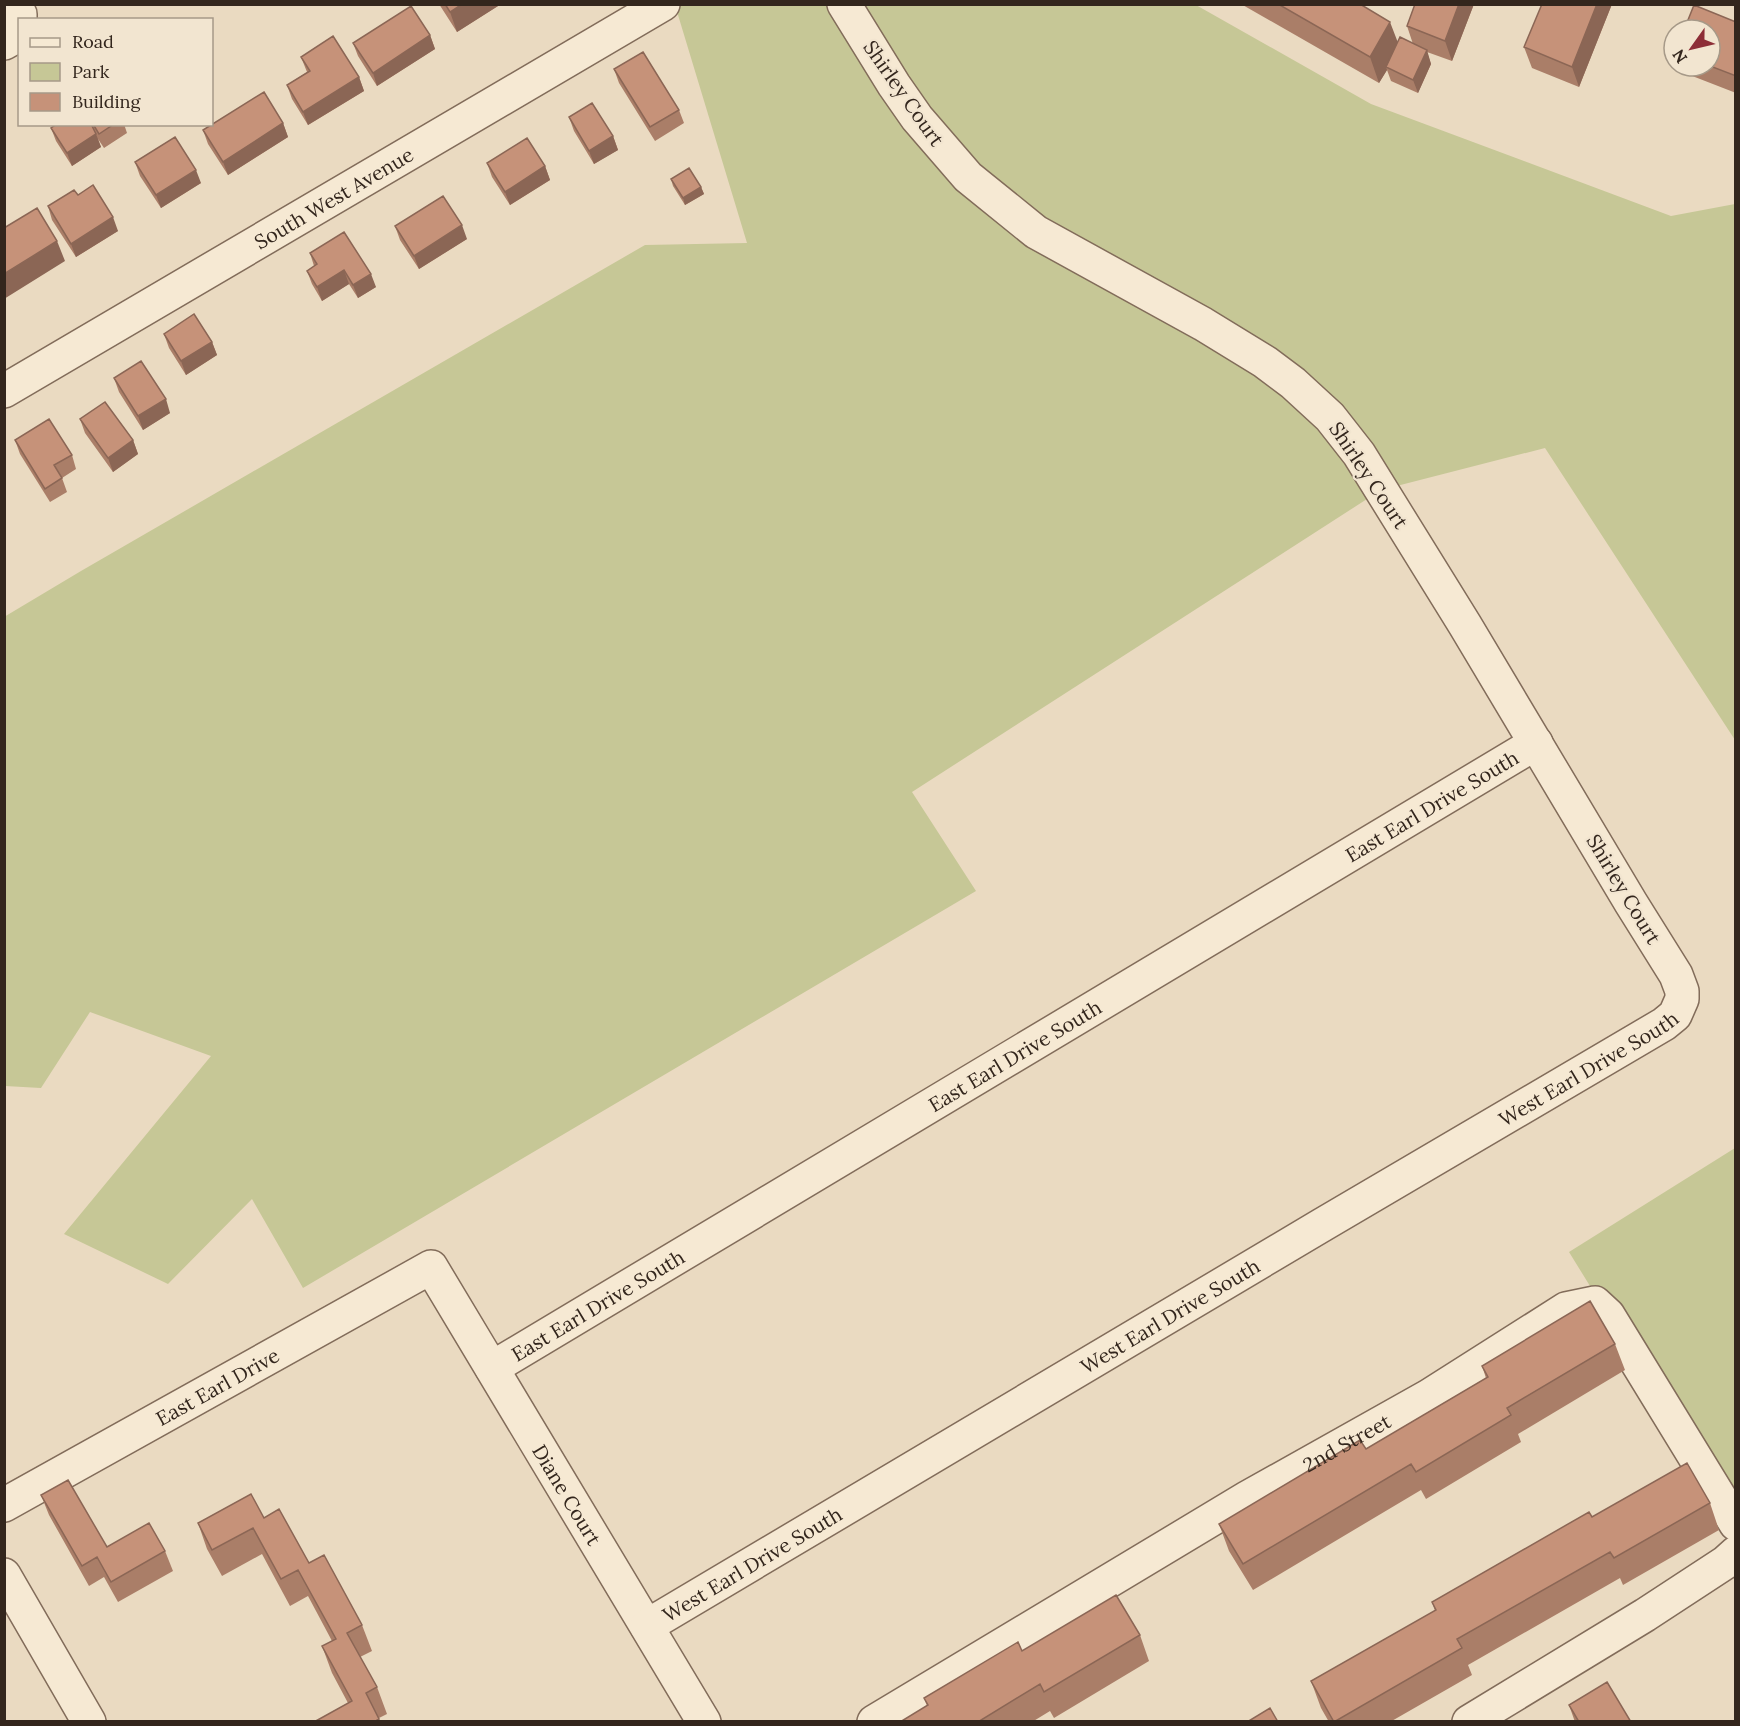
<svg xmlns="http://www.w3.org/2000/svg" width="1740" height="1726" font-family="Lora,serif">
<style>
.green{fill:#c6c796}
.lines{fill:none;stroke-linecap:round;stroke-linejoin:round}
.minor-casing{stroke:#826c5a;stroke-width:36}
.minor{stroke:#f6e9d3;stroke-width:33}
.wall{fill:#aa7e68}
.shaded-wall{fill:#8b6655}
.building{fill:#c69279;stroke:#8b6655;stroke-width:1.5}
.labels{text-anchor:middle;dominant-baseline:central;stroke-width:4.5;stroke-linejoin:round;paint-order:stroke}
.street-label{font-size:20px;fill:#33261d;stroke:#f2e5d0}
</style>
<rect width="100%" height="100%" fill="#eadac1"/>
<path class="green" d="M 675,5 L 1196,5 L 1371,104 L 1671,216 L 1735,204 L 1735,740 L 1545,448 L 1381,490 L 912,792 L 976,891 L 303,1288 L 252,1199 L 168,1284 L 64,1234 L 211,1056 L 90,1012 L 41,1088 L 5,1086 L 4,617 L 81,571 L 645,245 L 747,243 Z
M 1735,1148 L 1735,1521 L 1569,1252 Z"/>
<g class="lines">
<g class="minor-casing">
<g id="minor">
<path d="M 14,4 L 20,14 L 20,20"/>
<path d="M 4,43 L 20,34"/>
<path id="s1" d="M 4,391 L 663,4"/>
<path id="s2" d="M 492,1368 L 1536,743"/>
<path id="s3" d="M 4,1505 L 431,1267 L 704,1722"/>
<path d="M 4,1575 L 89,1722"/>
<path id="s4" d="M 647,1626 L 1322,1225 L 1664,1024 L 1675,1015 L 1682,999 L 1682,991 L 1676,975 L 1631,903 L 1465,625 L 1359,454 L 1330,417 L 1293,383 L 1265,362 L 1203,324 L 1036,232 L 968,177 L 917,118 L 894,85 L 844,4"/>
<path id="s5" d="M 874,1722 L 1247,1498 L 1429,1396 L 1566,1309 L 1595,1303 L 1608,1315 L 1736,1524"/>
<path d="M 1469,1722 L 1645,1615 L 1726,1562 L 1736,1553"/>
</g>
</g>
<use href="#minor" class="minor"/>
</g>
<path class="wall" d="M 439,4 L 498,4 L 498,6 L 457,32 Z
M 1241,4 L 1360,4 L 1397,42 L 1413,44 L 1407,26 L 1415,4 L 1474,4 L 1452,61 L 1427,52 L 1431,64 L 1418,93 L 1391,81 L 1387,70 L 1379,83 Z
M 1612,4 L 1579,87 L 1532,68 L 1524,47 Z
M 1736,22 L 1736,93 L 1682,72 L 1680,66 L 1710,66 Z
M 430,35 L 435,49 L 377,86 L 358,56 L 353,43 Z
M 301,57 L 359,77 L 364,91 L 308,125 L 292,99 L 287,85 L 307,72 Z
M 614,69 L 679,110 L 684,123 L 655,141 L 619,83 Z
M 569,117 L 613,136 L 618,150 L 594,164 L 574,131 Z
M 283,123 L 288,137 L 228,175 L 208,144 L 203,130 Z
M 57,124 L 124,124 L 127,133 L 104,148 L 98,139 L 101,147 L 72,166 L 56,141 L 51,128 Z
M 135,162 L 201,183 L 161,208 L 140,176 Z
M 487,163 L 545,166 L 550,180 L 510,205 L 492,177 Z
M 671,179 L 701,187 L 704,194 L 685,205 L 673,186 Z
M 78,195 L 118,231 L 76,257 L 52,220 L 48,206 Z
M 395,226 L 467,239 L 419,269 L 400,240 Z
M 310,253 L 376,287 L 358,298 L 349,284 L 322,301 L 312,284 L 307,271 L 314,266 Z
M 164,334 L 212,342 L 217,355 L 186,375 L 169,348 Z
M 114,378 L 170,413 L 143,430 L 119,392 Z
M 80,419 L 133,440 L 138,454 L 113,472 L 85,433 Z
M 15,440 L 72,455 L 76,469 L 62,478 L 67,492 L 50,502 L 20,454 Z
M 1615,1344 L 1625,1370 L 1518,1434 L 1521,1442 L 1426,1499 L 1421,1490 L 1253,1590 L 1229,1551 L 1219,1524 L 1366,1449 L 1486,1378 L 1482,1366 Z
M 41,1495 L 107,1547 L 165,1551 L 173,1571 L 118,1602 L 104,1577 L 89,1586 L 49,1515 Z
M 1710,1503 L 1719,1530 L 1623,1585 L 1620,1578 L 1468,1665 L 1472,1675 L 1390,1722 L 1329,1722 L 1321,1708 L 1311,1681 L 1435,1611 L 1432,1602 L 1592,1517 Z
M 264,1518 L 309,1563 L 362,1625 L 372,1651 L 360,1657 L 377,1687 L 387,1714 L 379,1718 L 380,1722 L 314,1722 L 348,1703 L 332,1673 L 322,1646 L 332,1641 L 308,1596 L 290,1606 L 262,1554 L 222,1576 L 207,1549 L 198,1523 Z
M 1140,1635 L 1149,1661 L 1054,1718 L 1050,1711 L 1032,1722 L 900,1722 L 927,1706 L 924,1698 L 1022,1651 Z
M 1569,1705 L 1631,1722 L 1575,1722 Z"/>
<path class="shaded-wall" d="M 462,4 L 498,4 L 498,6 L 457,32 L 450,12 Z
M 1459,4 L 1474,4 L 1452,61 L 1445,41 Z
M 1597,4 L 1612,4 L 1579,87 L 1572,67 Z
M 1390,22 L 1400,48 L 1386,67 L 1387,70 L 1379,83 L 1370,57 Z
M 430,35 L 435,49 L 377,86 L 373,73 Z
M 1427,50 L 1431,64 L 1418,93 L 1413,80 Z
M 359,77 L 364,91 L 308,125 L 303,112 Z
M 283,123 L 288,137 L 228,175 L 223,162 Z
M 96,134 L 101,147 L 72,166 L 67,153 Z
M 613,136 L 618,150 L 594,164 L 589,151 Z
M 545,166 L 550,180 L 510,205 L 505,192 Z
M 196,170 L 201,183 L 161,208 L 156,195 Z
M 701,187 L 704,194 L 685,205 L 683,198 Z
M 113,217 L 118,231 L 76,257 L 71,244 Z
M 462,225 L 467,239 L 419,269 L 414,256 Z
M 57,241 L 65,261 L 4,299 L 4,274 Z
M 344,270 L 349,284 L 322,301 L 317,287 Z
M 371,274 L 376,287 L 358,298 L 353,285 Z
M 212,342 L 217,355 L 186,375 L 181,361 Z
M 166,399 L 170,413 L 143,430 L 138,416 Z
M 133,440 L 138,454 L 113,472 L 108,458 Z"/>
<path class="building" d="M 445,4 L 462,4 L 450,12 Z
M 1278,4 L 1360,4 L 1390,22 L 1370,57 Z
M 1415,4 L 1459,4 L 1445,41 L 1407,26 Z
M 1542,4 L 1597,4 L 1572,67 L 1524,47 Z
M 1694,5 L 1736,22 L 1736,76 L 1710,66 L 1710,30 L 1684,30 Z
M 411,6 L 430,35 L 373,73 L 353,43 Z
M 333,36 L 359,77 L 303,112 L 287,85 L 310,71 L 301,57 Z
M 1400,37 L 1427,50 L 1413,80 L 1386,67 Z
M 643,52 L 679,110 L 650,127 L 614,69 Z
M 264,92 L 283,123 L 223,162 L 203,130 Z
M 592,103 L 613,136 L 589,151 L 569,117 Z
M 57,124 L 91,124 L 96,134 L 67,153 L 51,128 Z
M 93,124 L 114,124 L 99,134 Z
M 175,137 L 196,170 L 156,195 L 135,162 Z
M 527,138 L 545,166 L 505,192 L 487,163 Z
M 689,168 L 701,187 L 683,198 L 671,179 Z
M 93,185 L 113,217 L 71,244 L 48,206 L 74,190 L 78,195 Z
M 443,196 L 462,225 L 414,256 L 395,226 Z
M 37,208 L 57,241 L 4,274 L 4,228 Z
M 344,232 L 371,274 L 353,285 L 344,270 L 317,287 L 307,271 L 317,264 L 310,253 Z
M 194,314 L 212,342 L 181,361 L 164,334 Z
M 141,361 L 166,399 L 138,416 L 114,378 Z
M 105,402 L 133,440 L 108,458 L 80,419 Z
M 49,419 L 72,455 L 54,465 L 62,478 L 45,489 L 15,440 Z
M 1590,1301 L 1615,1344 L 1507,1408 L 1511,1415 L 1416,1472 L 1411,1464 L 1243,1564 L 1219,1524 L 1360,1440 L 1366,1449 L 1488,1377 L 1482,1366 Z
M 1687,1463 L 1710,1503 L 1614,1558 L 1610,1552 L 1457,1639 L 1462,1648 L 1334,1722 L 1311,1681 L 1436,1610 L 1432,1602 L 1589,1512 L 1592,1517 Z
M 68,1480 L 107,1547 L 149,1523 L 165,1551 L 111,1582 L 97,1557 L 82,1566 L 41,1495 Z
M 251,1494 L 264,1518 L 279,1509 L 309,1563 L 324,1555 L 362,1625 L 347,1633 L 377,1687 L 366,1693 L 379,1719 L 374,1722 L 314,1722 L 352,1701 L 322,1646 L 336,1639 L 298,1570 L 281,1579 L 253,1528 L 212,1550 L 198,1523 Z
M 1116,1595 L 1140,1635 L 1044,1692 L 1040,1684 L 978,1722 L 900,1722 L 928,1705 L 924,1698 L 1018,1642 L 1022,1651 Z
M 1607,1682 L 1631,1722 L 1579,1722 L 1569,1705 Z
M 1270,1708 L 1278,1722 L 1247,1722 Z"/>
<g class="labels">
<g class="street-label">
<text transform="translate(904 93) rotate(55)">Shirley Court</text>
<text stroke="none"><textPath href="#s1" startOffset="382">South West Avenue</textPath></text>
<text transform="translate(1369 475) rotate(56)">Shirley Court</text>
<text stroke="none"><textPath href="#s2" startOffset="1095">East Earl Drive South</textPath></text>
<text transform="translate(1624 889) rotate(59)">Shirley Court</text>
<text stroke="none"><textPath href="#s2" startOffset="609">East Earl Drive South</textPath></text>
<text stroke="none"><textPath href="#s4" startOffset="1094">West Earl Drive South</textPath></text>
<text stroke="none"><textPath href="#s2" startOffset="123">East Earl Drive South</textPath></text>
<text stroke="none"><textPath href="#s4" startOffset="608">West Earl Drive South</textPath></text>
<text stroke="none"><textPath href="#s3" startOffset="244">East Earl Drive</textPath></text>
<text stroke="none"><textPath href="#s5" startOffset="549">2nd Street</textPath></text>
<text stroke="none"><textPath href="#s3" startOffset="754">Diane Court</textPath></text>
<text stroke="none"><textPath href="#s4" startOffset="122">West Earl Drive South</textPath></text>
</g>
</g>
<rect width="1740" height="1726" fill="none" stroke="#33261d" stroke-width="12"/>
<rect x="18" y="18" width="195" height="108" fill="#f2e5d0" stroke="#a69988" stroke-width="1.5"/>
<rect x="30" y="38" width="30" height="9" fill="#f6e9d3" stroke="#a69988" stroke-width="1.5"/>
<text x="72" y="48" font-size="18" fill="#33261d">Road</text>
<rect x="30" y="63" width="30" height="18" fill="#c6c796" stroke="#a69988" stroke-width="1.5"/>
<text x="72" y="78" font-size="18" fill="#33261d">Park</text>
<rect x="30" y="93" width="30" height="18" fill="#c69279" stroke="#a69988" stroke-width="1.5"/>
<text x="72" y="108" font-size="18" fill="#33261d">Building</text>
<g transform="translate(1692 48) rotate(236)"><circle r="28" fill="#f2e5d0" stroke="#a69988" stroke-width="1.5"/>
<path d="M0-4.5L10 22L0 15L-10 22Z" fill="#8d2e37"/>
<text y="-9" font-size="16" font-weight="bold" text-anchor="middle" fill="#33261d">N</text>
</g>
</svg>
